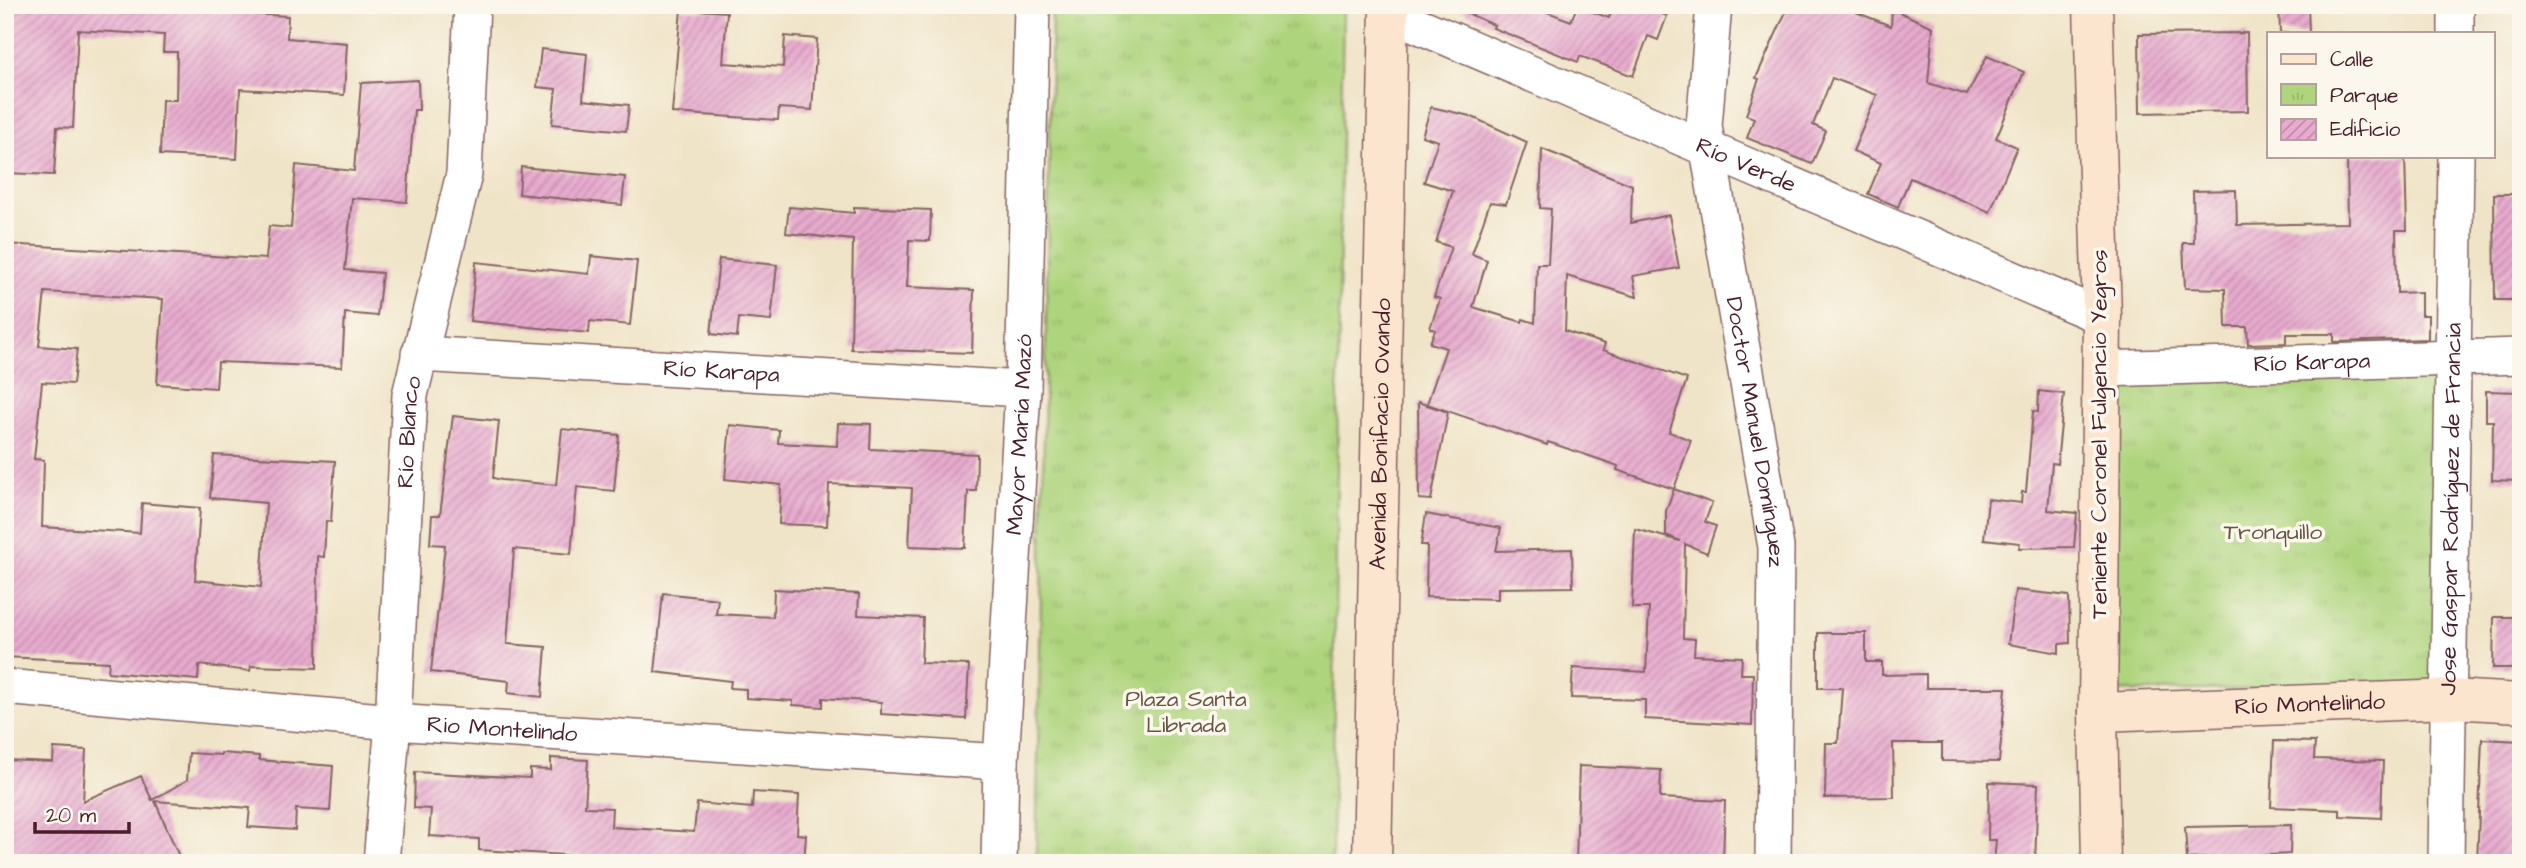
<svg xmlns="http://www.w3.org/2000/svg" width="2526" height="868" font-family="'Architects Daughter',sans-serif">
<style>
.park{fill:url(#park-tufts);stroke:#7c7a54;stroke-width:2}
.building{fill:url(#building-hatch)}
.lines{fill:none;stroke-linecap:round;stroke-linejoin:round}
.street-casing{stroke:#846462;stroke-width:38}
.secondary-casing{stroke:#846462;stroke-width:41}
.street{stroke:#fff;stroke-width:35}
.secondary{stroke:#fbe5cf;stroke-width:38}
.labels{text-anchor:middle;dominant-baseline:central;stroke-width:7;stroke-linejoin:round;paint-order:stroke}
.street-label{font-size:23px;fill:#4a1f2b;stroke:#fbf7ec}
.park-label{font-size:23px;fill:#685544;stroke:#fbf7ec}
</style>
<defs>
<pattern id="park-tufts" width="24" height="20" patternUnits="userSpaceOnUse" patternTransform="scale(1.75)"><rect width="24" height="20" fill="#aed47d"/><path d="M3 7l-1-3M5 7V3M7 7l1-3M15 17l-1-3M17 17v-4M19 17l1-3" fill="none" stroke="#97b66c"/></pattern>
<pattern id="building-hatch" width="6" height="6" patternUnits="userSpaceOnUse" patternTransform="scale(1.75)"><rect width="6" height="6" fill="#e8abcf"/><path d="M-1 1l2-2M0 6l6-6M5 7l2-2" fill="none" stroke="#be8ba8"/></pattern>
</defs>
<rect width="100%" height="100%" fill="#fbf7ec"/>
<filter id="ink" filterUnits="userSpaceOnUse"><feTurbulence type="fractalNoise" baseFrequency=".0143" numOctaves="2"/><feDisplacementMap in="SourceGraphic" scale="14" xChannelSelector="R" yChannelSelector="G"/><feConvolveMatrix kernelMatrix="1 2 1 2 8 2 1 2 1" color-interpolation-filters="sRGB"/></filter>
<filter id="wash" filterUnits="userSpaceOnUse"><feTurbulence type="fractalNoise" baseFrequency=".00686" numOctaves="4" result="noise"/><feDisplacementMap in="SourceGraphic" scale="28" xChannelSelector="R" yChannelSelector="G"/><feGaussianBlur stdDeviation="1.57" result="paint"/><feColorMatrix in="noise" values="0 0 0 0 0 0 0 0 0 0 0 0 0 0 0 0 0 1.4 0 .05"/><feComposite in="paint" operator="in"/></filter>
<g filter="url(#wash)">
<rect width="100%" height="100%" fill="#f0e4c8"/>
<path class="park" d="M 1052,5 L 1343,5 L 1332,863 L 1036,863 Z
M 2434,371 L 2436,685 L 2110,692 L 2112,380 Z"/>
<g id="blocks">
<path class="building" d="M 5,5 L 208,5 L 207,12 L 288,16 L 287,38 L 347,43 L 344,95 L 240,89 L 237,159 L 160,155 L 162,100 L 176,100 L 177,52 L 163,52 L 164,35 L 78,30 L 73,128 L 57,127 L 54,175 L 5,173 Z
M 1449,5 L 1529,5 L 1571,21 L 1577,6 L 1609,18 L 1614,5 L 1640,5 L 1667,16 L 1658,40 L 1648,36 L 1633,76 L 1580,56 L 1578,62 L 1493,28 L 1494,25 Z
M 1789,5 L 1838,5 L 1891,26 L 1892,9 L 1933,27 L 1928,83 L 1967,95 L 1987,56 L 2024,72 L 1996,138 L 2017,147 L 1990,212 L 1910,178 L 1898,207 L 1868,194 L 1881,163 L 1853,151 L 1877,95 L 1832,78 L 1813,125 L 1826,131 L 1812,164 L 1747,138 L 1754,118 L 1746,115 L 1759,79 L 1756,78 Z
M 2279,5 L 2308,5 L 2309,33 L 2280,33 Z
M 681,9 L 727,12 L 723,63 L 783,67 L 785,36 L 817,39 L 812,110 L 779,108 L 778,120 L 672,113 Z
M 2247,33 L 2248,111 L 2140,113 L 2139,34 Z
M 541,49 L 587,54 L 583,100 L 629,105 L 626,131 L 552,124 L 556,89 L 537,87 Z
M 418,80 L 419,110 L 414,110 L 407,202 L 352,198 L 345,270 L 382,273 L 377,316 L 345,313 L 342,367 L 218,362 L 216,388 L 157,384 L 163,299 L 45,292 L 39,346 L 77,349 L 73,384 L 42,382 L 34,459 L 44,460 L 42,527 L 140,533 L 142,503 L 200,508 L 195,580 L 261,587 L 266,503 L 210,498 L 214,455 L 335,461 L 331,522 L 326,521 L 324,557 L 318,556 L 317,668 L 251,666 L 250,671 L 199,665 L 198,680 L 108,672 L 109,662 L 5,657 L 5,244 L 266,259 L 269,226 L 291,228 L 296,165 L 354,171 L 361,83 Z
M 1431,107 L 1470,116 L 1527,142 L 1506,204 L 1490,202 L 1472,254 L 1487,260 L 1473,307 L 1522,322 L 1523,319 L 1535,323 L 1537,264 L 1548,264 L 1551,209 L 1540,208 L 1542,149 L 1632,185 L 1631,223 L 1669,215 L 1679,268 L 1633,276 L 1637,297 L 1567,276 L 1565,331 L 1605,344 L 1603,350 L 1687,379 L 1669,432 L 1691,440 L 1674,489 L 1617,470 L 1618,466 L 1610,463 L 1548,442 L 1547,445 L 1427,404 L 1446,348 L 1430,343 L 1435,330 L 1430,328 L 1440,299 L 1434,297 L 1451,247 L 1436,242 L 1453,191 L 1424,182 L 1438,141 L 1422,136 Z
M 2347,156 L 2405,156 L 2407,230 L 2396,230 L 2397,293 L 2421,292 L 2421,315 L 2428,315 L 2428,339 L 2334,342 L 2334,334 L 2286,334 L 2286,343 L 2248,344 L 2247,327 L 2226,327 L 2225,289 L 2185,288 L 2183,243 L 2194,243 L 2193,191 L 2236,190 L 2237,225 L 2348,223 Z
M 521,167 L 625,177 L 622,205 L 519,194 Z
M 2494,194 L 2521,194 L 2521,300 L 2495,300 Z
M 789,207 L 854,213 L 854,207 L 931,210 L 930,241 L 909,240 L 907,287 L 974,290 L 972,353 L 851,349 L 853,240 L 786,233 Z
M 591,256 L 637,261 L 630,325 L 590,321 L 589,333 L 470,321 L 476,262 L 589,274 Z
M 719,259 L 777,265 L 771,321 L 739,318 L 737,337 L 711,334 Z
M 2039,391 L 2064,394 L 2057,464 L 2052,463 L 2048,510 L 2077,513 L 2074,547 L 2019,548 L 2020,543 L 1984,539 L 1988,499 L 2021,503 L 2022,492 L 2026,492 L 2033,411 L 2038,412 Z
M 2486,391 L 2521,392 L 2521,481 L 2492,480 L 2493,421 L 2486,421 Z
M 1418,402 L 1448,412 L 1431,500 L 1419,499 Z
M 453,416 L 499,421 L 493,478 L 502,480 L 556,485 L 562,429 L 619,435 L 614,491 L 577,487 L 571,554 L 514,549 L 507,644 L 546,647 L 542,697 L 508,693 L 509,681 L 431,672 L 445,545 L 430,544 L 432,515 L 440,515 Z
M 838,423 L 871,424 L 870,449 L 977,454 L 976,491 L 968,491 L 965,548 L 909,546 L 912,488 L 829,484 L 827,526 L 779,524 L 781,485 L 725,479 L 730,425 L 779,430 L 778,443 L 837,446 Z
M 1674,489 L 1712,503 L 1705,522 L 1716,526 L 1707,553 L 1685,544 L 1683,638 L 1695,639 L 1694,655 L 1742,657 L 1741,674 L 1753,674 L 1752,725 L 1645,719 L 1645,700 L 1571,698 L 1573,668 L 1646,672 L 1649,608 L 1632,608 L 1635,529 L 1680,541 L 1666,535 L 1666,511 Z
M 1426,514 L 1501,528 L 1496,551 L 1572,549 L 1573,587 L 1498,588 L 1498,599 L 1426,597 L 1427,545 L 1421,545 Z
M 774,589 L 859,594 L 858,615 L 923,618 L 921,663 L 969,665 L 966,719 L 881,714 L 881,702 L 823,698 L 823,707 L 793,705 L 793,701 L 746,698 L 746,689 L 730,688 L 731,681 L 655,672 L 663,593 L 718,599 L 716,614 L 773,617 Z
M 2015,590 L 2069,596 L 2070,643 L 2059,644 L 2059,653 L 2008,644 Z
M 2494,617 L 2521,617 L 2521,668 L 2493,668 Z
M 1818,633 L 1866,633 L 1866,662 L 1882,662 L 1882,675 L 1926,674 L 1926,688 L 2006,688 L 1999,762 L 1942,761 L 1942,743 L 1893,743 L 1894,797 L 1825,798 L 1826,743 L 1838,743 L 1842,688 L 1818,688 Z
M 2482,739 L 2521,741 L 2521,863 L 2477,863 Z
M 2274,741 L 2315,742 L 2314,759 L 2383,761 L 2381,818 L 2340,816 L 2340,810 L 2271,807 Z
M 54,748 L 86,750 L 83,801 L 141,776 L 152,800 L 187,780 L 189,753 L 221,755 L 221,753 L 259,756 L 259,760 L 333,766 L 330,811 L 296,809 L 295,830 L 248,827 L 250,808 L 155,801 L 182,863 L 5,863 L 5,760 L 53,762 Z
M 551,758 L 588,760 L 585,807 L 612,808 L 611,827 L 694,832 L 697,803 L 752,808 L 753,792 L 799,795 L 797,834 L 806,835 L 804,863 L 582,863 L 583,856 L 479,850 L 479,839 L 429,836 L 431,809 L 414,808 L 415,772 L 530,778 L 530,769 L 551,770 Z
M 1579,766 L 1661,770 L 1660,798 L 1725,801 L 1723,863 L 1576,863 Z
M 1989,782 L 2038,784 L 2035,863 L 1994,863 L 1996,840 L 1988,840 Z
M 2291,825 L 2290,854 L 2187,859 L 2185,827 Z"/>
</g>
</g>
<g filter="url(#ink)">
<use href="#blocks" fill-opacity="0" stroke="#846462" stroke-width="2"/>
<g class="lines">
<g class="street-casing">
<g id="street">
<path id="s1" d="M 1714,5 L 1704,126 L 1776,547 L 1773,863"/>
<path id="s2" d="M 1389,13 L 2102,317"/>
<path d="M 2456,33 L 2456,5"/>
<path id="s3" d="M 419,354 L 1023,389"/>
<path id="s4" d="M 2102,369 L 2521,356"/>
<path id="s5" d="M 5,687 L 393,722 L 1001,762"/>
<path id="s6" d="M 381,863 L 393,722 L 410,395 L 464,174 L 472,5"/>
<path id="s7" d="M 999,863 L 1001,762 L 1023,389 L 1032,5"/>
<path id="s8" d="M 2446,863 L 2456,156"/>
</g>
</g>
<g class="secondary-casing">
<g id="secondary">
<path d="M 2093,5 L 2102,317 L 2098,712 L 2101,863"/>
<path id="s9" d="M 2098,712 L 2451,699 L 2521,703"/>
<path id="s10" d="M 1372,863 L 1389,5"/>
</g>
</g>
<use href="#street" class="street"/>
<use href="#secondary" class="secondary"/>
</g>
</g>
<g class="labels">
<g class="street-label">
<text stroke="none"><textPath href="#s2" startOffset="388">Río Verde</textPath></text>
<text stroke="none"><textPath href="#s4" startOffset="210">Río Karapa</textPath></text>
<text stroke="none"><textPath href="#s3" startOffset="303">Río Karapa</textPath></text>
<text stroke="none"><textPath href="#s6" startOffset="432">Río Blanco</textPath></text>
<text stroke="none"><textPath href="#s1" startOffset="432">Doctor Manuel Domínguez</textPath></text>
<text stroke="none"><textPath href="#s7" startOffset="429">Mayor María Mazó</textPath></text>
<text stroke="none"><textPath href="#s10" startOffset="429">Avenida Bonifacio Ovando</textPath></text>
<text transform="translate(2099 434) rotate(-90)">Teniente Coronel Fulgencio Yegros</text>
<text stroke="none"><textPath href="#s8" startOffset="354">Jose Gaspar Rodríguez de Francia</textPath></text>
<text stroke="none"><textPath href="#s9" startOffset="212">Río Montelindo</textPath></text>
<text stroke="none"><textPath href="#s5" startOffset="499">Rio Montelindo</textPath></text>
</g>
<g class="park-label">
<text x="2273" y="532">Tronquillo</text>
<text x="1186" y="699">Plaza Santa<tspan x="1186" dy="26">Librada</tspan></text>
</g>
</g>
<rect width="2526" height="868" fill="none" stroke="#fbf7ec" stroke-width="28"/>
<rect x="2267" y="32" width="228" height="126" fill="#fbf7ec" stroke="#b4a19f" stroke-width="2"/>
<rect x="2281" y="54" width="35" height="10" fill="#fbe5cf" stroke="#b4a19f" stroke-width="2"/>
<text x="2330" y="66" font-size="21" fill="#4a1f2b">Calle</text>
<rect x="2281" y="84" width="35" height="21" fill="url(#park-tufts)" stroke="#b4a19f" stroke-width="2"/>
<text x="2330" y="102" font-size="21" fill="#4a1f2b">Parque</text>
<rect x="2281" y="119" width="35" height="21" fill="url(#building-hatch)" stroke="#b4a19f" stroke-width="2"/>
<text x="2330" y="136" font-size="21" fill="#4a1f2b">Edificio</text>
<path d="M35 822v10h94v-10" fill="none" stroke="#4a1f2b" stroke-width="3.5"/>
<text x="46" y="822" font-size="21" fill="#4a1f2b" stroke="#fbf7ec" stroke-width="5" paint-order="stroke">20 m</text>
</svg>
